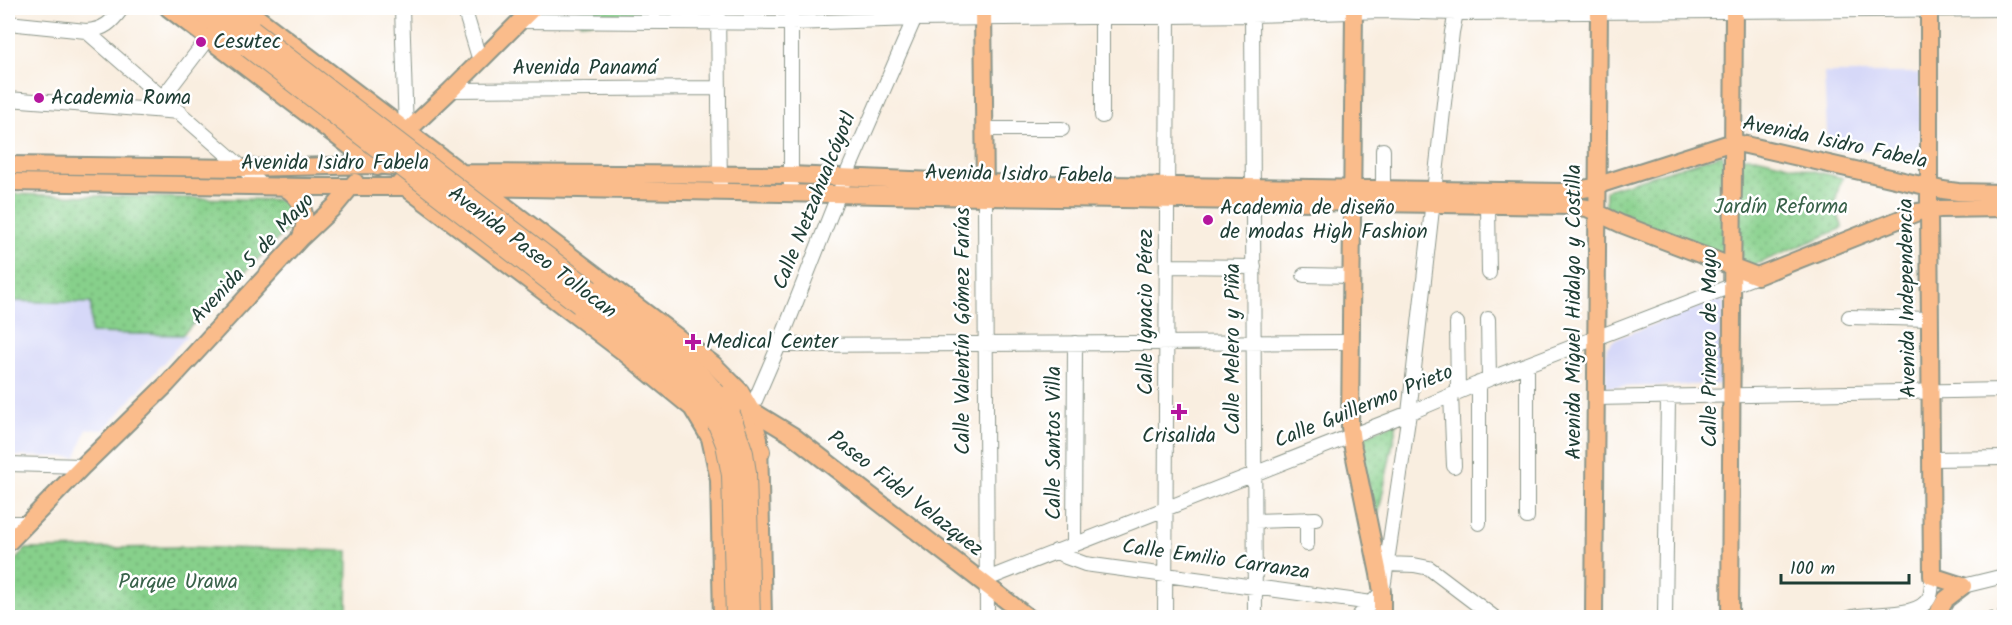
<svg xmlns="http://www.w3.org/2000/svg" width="2012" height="625" font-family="Kalam,sans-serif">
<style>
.built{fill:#d6d8f8}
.grass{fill:url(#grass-dots);stroke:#538660;stroke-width:1.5}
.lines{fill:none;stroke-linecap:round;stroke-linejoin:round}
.minor-casing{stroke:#8c968a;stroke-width:16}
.major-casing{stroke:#8c968a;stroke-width:20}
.highway-casing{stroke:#8c968a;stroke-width:22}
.minor{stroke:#fff;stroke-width:14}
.major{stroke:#fabc8b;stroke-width:16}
.highway{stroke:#fabc8b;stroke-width:20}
.rail{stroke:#1f3d34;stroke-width:2;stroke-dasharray:9 4.5;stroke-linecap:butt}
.highway-bridge-casing{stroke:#8c968a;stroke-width:22;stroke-linecap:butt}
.highway-bridge{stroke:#fabc8b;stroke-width:20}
.poi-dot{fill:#b5179e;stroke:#fff;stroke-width:2}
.labels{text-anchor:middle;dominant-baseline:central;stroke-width:5;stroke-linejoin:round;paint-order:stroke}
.poi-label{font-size:21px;fill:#1f3d34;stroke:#fff;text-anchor:start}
.street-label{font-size:21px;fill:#1f3d34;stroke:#fff}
.park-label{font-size:21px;fill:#39624a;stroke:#fff}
</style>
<defs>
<pattern id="grass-dots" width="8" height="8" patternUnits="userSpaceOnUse" patternTransform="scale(1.5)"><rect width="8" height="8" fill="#87d08b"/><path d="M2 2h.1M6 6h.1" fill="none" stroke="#6eaa72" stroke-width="1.8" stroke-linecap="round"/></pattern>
</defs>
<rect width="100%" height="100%" fill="#fff"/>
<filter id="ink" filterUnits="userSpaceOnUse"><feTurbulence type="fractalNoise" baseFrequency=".0167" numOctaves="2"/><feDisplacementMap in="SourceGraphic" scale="12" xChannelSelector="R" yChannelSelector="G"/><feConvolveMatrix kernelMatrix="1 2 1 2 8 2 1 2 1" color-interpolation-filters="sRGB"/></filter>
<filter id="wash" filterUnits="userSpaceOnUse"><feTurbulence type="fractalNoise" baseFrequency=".008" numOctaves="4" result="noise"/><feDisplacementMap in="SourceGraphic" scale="24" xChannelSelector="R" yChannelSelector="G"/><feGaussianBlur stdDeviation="1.35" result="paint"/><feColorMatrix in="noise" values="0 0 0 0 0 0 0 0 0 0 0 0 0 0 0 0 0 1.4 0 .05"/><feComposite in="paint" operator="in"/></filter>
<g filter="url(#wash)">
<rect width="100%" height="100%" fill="#f9eee0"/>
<path class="built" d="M 1824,73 L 1920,73 L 1920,150 L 1828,150 Z
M 1720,299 L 1724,303 L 1725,384 L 1606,387 L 1606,353 L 1607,347 L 1615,339 Z
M 8,301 L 91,303 L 91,333 L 188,335 L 104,430 L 87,429 L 76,457 L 8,456 Z"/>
<path class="grass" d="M 579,8 L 665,8 L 665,16 L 580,23 Z
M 1723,154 L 1727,259 L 1606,214 L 1606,190 Z
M 1742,157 L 1756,157 L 1843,178 C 1833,195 1835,210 1843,228 L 1752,266 L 1737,260 L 1739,168 Z
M 8,194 L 284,200 C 292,207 295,212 294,223 L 182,335 L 91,333 L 91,303 L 8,301 Z
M 1397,422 L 1376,526 L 1359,438 Z
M 184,547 L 348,551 L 347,617 L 8,617 L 8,568 L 26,549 Z"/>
</g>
<g filter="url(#ink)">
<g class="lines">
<g class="minor-casing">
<path id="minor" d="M 402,8 L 406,131
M 464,8 L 480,61
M 718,8 L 720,192
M 791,8 L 791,193
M 1252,8 L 1255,618
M 520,21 L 791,23 L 915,19 L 1252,15 L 1383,11 L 1456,13 L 2004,9
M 8,23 L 86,31 C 104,30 112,22 122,8
M 86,31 L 262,185
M 451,90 L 718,88
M 163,97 L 208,38
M 8,99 L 180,112
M 1102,116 L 1102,17
M 984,129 L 1062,129
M 1383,150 L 1383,189
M 985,197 L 987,618
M 1488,205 L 1489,273
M 1167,266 L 1254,267
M 1304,275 L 1351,276
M 1849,317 L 1930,319
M 1488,319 L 1489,379
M 1457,323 L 1458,391
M 779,345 L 1350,342
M 1527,365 L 1527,517
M 1479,383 L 1479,523
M 1451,395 L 1454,466
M 1596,398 L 2004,390
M 751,410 L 779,345 L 845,178 L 919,8
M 1932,459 L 2004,458
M 8,464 L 83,466
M 1255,521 L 1316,519
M 8,523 L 27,523
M 1074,544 L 1075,343
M 1307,544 L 1307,519
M 1056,551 L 1066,557 L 1085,564 L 1372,603
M 1386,564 L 1414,565 L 1429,568 L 1495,618
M 987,579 L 1409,413 L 1489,379 L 1757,276
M 1963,586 L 2004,576
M 1165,618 L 1168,10
M 1357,618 L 1382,592 L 1384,582 L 1409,413 L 1452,32 L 1457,8
M 1665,618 L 1668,397
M 1849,618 C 1871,611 1920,620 1930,596 C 1932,590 1932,583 1932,576"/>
</g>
<g class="major-casing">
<path id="major" d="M 168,8 L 377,167
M 245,8 L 713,364 L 740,391 L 751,410 L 759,439 L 763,618
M 983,8 L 985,193
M 1354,8 L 1350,427 L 1353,448 L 1379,574 L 1382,592 L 1382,618
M 1929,8 L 1929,210 L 1932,576 L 1963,586
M 399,139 L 451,90 L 533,8
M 8,165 L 244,168 L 374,165 L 462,173 L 790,175 L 984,183 L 1562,192 L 1589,188 L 1733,142 L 1943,190 L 1958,192 L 2004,193
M 8,182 L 305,187 L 479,187 L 985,197 L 1573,206 L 1587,208 L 1621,224 L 1757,276 L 1918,212 L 1940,209 L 2004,208
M 400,183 L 621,350 L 692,408 L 710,438 L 719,479 L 722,618
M 281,186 C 303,196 310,218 300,239
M 751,410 L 792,435 L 1029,618
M 8,543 L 83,466 L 166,385 L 300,239 L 336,205 L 355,182
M 1594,618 L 1599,8
M 1730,618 L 1734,8
M 1935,618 L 1946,599 L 1963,586"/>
</g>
<g class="highway-casing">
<path id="highway" d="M 196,8 L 247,46
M 222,8 L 252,31
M 590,290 L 700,376 L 716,394 L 730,414
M 580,304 L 689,386 L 708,406 L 718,424
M 729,395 L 760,451"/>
</g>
<use href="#minor" class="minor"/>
<use href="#major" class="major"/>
<use href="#highway" class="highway"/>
<path class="rail" d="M 1971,618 L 2004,610"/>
<g class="highway-bridge-casing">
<path id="highway-bridge" d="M 252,31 L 590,290
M 247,46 L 580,304
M 730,414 L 743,453 L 746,473 L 750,618
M 718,424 L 726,444 L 732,475 L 736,618"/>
</g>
<use href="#highway-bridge" class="highway-bridge"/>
</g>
</g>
<g class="poi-dot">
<circle cx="201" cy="42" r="6"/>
<circle cx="39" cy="98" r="6"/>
<circle cx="1208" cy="220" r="6"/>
<path d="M690 333h6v6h6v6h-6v6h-6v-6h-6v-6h6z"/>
<path d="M1176 403h6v6h6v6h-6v6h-6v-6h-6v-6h6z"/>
</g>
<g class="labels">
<g class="poi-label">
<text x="213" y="42">Cesutec</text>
<text x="51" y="98">Academia Roma</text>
<text x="1220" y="208">Academia de diseño<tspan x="1220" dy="24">de modas High Fashion</tspan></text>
<text x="706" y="342">Medical Center</text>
<text x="1179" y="436" text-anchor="middle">Crisalida</text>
</g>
<g class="street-label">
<text x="585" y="68">Avenida Panamá</text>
<text transform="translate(1835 143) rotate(12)">Avenida Isidro Fabela</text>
<text x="335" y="163">Avenida Isidro Fabela</text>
<text transform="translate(1019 175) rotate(1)">Avenida Isidro Fabela</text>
<text transform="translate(815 201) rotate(-68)">Calle Netzahualcóyotl</text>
<text transform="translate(532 253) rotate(37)">Avenida Paseo Tollocan</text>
<text transform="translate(253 259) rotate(-47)">Avenida 5 de Mayo</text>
<text transform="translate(1908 298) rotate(-91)">Avenida Independencia</text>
<text transform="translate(1146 312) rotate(-90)">Calle Ignacio Pérez</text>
<text transform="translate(1574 312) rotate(-90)">Avenida Miguel Hidalgo y Costilla</text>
<text transform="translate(963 331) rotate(-90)">Calle Valentín Gómez Farías</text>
<text transform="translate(1710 348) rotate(-90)">Calle Primero de Mayo</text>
<text transform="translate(1233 349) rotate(-90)">Calle Melero y Piña</text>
<text transform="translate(1364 407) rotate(-22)">Calle Guillermo Prieto</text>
<text transform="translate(1054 443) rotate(-90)">Calle Santos Villa</text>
<text transform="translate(905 494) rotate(38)">Paseo Fidel Velazquez</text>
<text transform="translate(1216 560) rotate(8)">Calle Emilio Carranza</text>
</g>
<g class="park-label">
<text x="1781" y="207">Jardín Reforma</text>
<text x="178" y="582">Parque Urawa</text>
</g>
</g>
<rect width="2012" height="625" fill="none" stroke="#fff" stroke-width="30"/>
<path d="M1781 574v9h128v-9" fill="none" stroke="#1f3d34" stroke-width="3"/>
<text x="1790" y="574" font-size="18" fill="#1f3d34" stroke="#ffffff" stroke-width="4.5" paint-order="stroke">100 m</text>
</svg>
